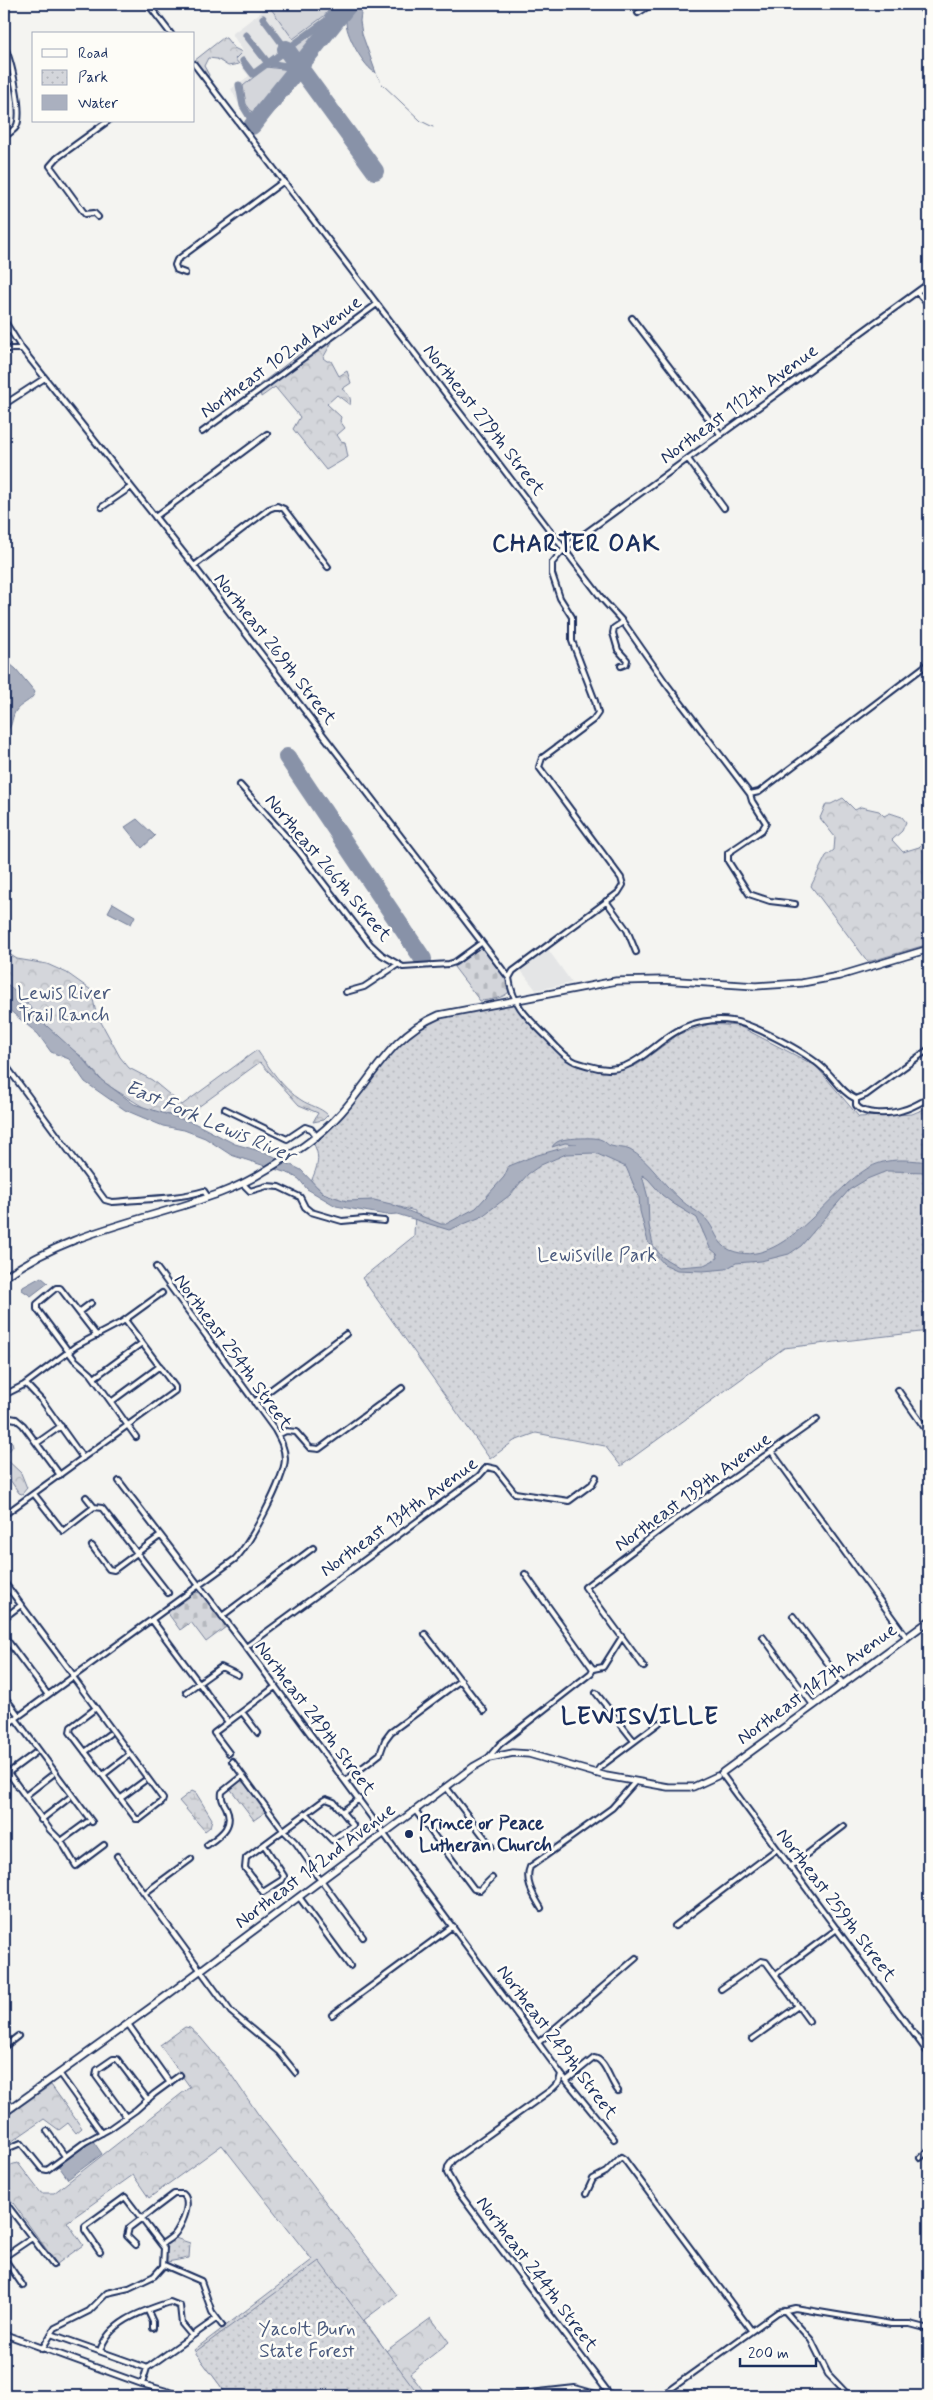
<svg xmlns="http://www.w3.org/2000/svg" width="933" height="2400" font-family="Mynerve,sans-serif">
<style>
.built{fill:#e4e5e6}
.grass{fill:#d4d6db;stroke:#78829c}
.forest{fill:url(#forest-crowns);stroke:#78829c}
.wetland{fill:url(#wetland-marsh);stroke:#78829c}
.cemetery{fill:url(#cemetery-stones);stroke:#78829c}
.park{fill:url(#park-dots);stroke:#78829c}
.water{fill:#aab0bf;stroke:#717c98;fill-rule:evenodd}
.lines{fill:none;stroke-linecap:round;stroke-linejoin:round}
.stream{stroke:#717c98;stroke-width:1}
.river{stroke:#aab0bf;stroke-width:4.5}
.taxiway{stroke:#8892a8;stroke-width:7}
.runway{stroke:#8892a8;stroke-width:18}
.minor-casing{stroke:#1b2f5e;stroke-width:8}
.major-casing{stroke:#1b2f5e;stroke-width:9}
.minor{stroke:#fdfcf7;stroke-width:4}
.major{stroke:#fdfcf7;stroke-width:5.5}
.poi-dot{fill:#1b2f5e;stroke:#fdfcf7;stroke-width:2}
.labels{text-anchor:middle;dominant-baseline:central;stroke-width:5;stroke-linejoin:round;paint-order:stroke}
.street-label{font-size:19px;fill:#1b2f5e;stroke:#fdfcf7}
.park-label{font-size:19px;fill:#49597d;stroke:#fdfcf7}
.poi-label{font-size:19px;font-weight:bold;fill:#1b2f5e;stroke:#fdfcf7;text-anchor:start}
.water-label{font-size:20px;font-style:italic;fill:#46567b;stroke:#fdfcf7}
.district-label{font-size:24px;font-weight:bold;letter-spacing:1px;fill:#1b2f5e;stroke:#fdfcf7}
</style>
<defs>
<pattern id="forest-crowns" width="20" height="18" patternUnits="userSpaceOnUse" patternTransform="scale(1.25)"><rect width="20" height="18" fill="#d4d6db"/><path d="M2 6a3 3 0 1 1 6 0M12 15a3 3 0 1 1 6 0" fill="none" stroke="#b5b8be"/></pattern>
<pattern id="wetland-marsh" width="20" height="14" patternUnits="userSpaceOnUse" patternTransform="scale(1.25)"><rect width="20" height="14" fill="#d4d6db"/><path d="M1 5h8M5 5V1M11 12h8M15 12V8" fill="none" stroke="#b5b8be"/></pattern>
<pattern id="cemetery-stones" width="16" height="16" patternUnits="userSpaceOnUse" patternTransform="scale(1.25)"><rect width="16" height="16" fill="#d4d6db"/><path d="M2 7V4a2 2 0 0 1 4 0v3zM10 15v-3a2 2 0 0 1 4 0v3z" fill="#b5b8be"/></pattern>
<pattern id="park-dots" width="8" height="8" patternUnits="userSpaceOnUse" patternTransform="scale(1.25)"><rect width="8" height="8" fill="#d4d6db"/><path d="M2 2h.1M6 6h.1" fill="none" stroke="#b5b8be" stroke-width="1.8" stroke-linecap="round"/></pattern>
</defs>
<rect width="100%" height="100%" fill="#f4f4f1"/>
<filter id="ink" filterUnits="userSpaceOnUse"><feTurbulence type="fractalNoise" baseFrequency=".02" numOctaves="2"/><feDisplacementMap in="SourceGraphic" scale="10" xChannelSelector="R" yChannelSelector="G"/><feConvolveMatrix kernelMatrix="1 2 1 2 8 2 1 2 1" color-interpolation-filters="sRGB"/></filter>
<g filter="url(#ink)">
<path class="built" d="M 334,4 L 354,4 L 252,132 L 248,126 L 249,124 L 231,89 L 249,76 L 234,58 L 243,51 L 232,34 L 269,6 L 294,39 L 324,16 Z
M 547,948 L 572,983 L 536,990 L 519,968 Z"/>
<path class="grass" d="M 272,4 L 326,4 L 329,10 L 324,16 L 293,39 L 269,6 Z
M 322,26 L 325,26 L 325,28 L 298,60 L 291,50 Z
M 266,67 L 291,70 L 254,115 L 246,104 L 243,86 Z"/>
<path class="forest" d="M 223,38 L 226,38 L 234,48 L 242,52 L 235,59 L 239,64 L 228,66 L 217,59 L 208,58 L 204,66 L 209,75 L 208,78 L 194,61 Z
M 324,340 L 332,342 L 323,358 L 327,361 L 331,361 L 339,376 L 347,371 L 351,383 L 342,389 C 348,394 352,397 350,405 L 337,395 L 327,404 L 341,417 L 340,421 L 345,428 L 337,435 L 341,441 L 345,442 L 348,457 L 326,470 L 293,429 L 300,417 L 275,387 L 261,397 L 259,385 L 313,344 L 315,347 Z
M 843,798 L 855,810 L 861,807 L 879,811 L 884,816 L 890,813 L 902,817 L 906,822 L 902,831 L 892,840 L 903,852 L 919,847 L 929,837 L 929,944 L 868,962 L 811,886 L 826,856 L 834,850 L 835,837 L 820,818 L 826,804 L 831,804 Z
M 4,951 L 12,951 L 9,954 L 17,959 L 47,964 L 67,973 L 91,990 L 96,1013 L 120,1057 L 129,1068 L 152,1080 L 182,1105 L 257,1050 C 269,1067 283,1089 301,1100 C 310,1106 320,1107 328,1115 L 323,1120 L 313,1122 L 318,1113 L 299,1105 L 260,1062 L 183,1118 L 148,1110 L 104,1083 L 81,1056 L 66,1045 L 4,983 Z
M 4,1436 L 12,1442 L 13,1446 L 4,1457 L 21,1473 L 27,1488 L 22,1494 L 19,1493 L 4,1471 Z
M 185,2027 L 190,2028 L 200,2037 L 230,2073 L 258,2114 L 397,2295 L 364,2320 L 386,2351 L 431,2318 L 449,2342 L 410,2373 L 427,2396 L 228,2396 L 194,2350 L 312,2260 L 222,2145 L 149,2198 L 133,2175 L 67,2222 L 83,2245 L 57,2264 L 8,2196 L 4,2171 L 10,2165 L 18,2163 L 41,2193 L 54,2193 L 190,2087 L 160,2045 Z
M 51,2085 L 82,2128 L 76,2133 L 68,2123 L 59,2130 L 44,2119 L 5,2146 L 4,2118 Z"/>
<path class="wetland" d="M 192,1791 L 196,1793 L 212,1819 L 210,1827 L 205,1831 L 179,1801 Z"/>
<path class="cemetery" d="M 481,947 L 508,982 L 510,991 C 503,999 489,1000 480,1001 L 454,967 Z
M 195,1592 L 201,1593 L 226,1627 L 206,1642 L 191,1622 L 180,1630 L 167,1612 Z"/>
<path class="park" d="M 515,999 L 518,1010 L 563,1056 L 576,1063 L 598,1071 L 613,1072 L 637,1065 L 679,1034 L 710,1024 L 739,1026 L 816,1066 L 859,1117 L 912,1114 L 929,1107 L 929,1331 L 784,1348 L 621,1466 L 605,1446 L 536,1433 L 514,1441 L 490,1459 L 362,1278 L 414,1236 L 415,1211 L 373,1200 L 354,1202 L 338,1199 L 325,1194 L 311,1182 C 317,1167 322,1157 312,1141 L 327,1128 L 378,1063 L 426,1021 Z
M 240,1779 L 244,1780 L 267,1811 L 254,1820 L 229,1787 Z
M 175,2238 L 190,2243 L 189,2258 L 167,2262 L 166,2244 Z
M 319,2261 L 420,2396 L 228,2396 L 195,2352 Z"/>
<path class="water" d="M 358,4 L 362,6 L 360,21 L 362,34 L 376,73 C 364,68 344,32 346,19 C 347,13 353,8 358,4 Z
M 4,659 L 16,669 L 35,692 C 32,702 20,703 15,712 C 11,719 13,729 4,732 Z
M 137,819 L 155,836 L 142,848 L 125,827 Z
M 113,903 L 135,916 L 131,924 L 108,912 Z
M 4,981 L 27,1003 L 37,1017 L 80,1056 L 100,1079 L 134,1104 L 194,1123 L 235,1144 L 267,1153 L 301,1170 L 323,1193 L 346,1201 L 374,1200 L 391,1204 L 441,1224 L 446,1224 L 476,1208 L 504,1177 L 509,1166 L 534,1156 L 577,1144 L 565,1143 L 552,1147 C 557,1138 570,1139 579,1138 C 586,1138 596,1137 602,1140 C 605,1141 607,1145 611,1146 C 617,1148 624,1147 630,1150 C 648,1159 664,1186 681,1200 C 688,1207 698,1211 705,1218 C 716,1229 716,1244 730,1250 C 783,1272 829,1189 870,1167 C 889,1157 909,1160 929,1162 L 929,1172 L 887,1171 L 867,1179 L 849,1190 L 801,1246 L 789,1254 L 761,1261 L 736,1263 L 726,1269 L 703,1271 L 677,1270 L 664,1264 L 655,1254 L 648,1242 L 640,1211 L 639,1197 L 626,1167 L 595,1153 L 566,1154 L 541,1165 L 528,1174 L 510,1195 L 481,1217 L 449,1230 L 397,1214 L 386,1215 L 336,1206 L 307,1189 L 299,1179 L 290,1174 L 231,1155 L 205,1138 L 184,1130 L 163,1126 L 125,1110 L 85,1082 L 69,1059 L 51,1052 L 38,1034 L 8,1009 L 4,1004 ZM 642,1175 L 648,1179 L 662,1195 L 674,1204 L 697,1218 L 710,1248 L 717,1254 L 718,1258 L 704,1265 L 679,1267 L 662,1257 L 653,1245 L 649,1225 L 648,1198 Z
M 41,1277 L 48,1283 L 31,1296 L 22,1290 L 23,1287 Z
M 93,2141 L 102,2154 L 68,2179 L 58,2165 Z"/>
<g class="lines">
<path class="stream" d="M 375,72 L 380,80
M 382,84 L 421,121 L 433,127"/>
<path class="river" d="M 561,1151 L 571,1146 L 577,1146"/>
<path class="taxiway" d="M 328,17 L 337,4
M 263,18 L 286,49
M 246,35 L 268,63 L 299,68
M 243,61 L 253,74 L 349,4
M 239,85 L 243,106 L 254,124"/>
<path class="runway" d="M 286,49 L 375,171
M 252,126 L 349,4
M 287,757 L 423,959"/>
<g class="minor-casing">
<path id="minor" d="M 148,4 L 171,34
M 919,4 L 929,17
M 638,13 L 652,4
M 4,46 C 11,59 24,114 16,127 C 13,131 8,134 4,137
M 194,64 L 603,600 L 623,622 L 665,682 L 750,794
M 98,217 L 94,213 L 85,214 L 50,166 L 57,158 L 108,121
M 185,273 L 177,270 L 175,265 L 177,260 L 284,181
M 917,292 L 929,306
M 632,318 L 721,435
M 4,320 L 22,349 L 194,566 L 509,978 C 513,1006 528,1018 547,1037 C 554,1044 561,1053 569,1058 C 575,1063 583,1064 590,1066 C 630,1079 647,1048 677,1031 C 693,1022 714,1018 732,1021 C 754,1024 807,1053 823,1068 C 835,1078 841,1092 856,1099
M 4,349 L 22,349
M 5,404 L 45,378
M 202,432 L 377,304
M 688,459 L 724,508
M 102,507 L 131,487
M 155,517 L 267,434
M 194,566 L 269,509 L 277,506 L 284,509 L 328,567
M 621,666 L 626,664 L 627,660 L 618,650 L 613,633 L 614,628 L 623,622
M 240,785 L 299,851 L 370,944 L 382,955 L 403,967 L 449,964 L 455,962 L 481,943
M 750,794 L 759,792 L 929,663
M 750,794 L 752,801 L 766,823 L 762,830 L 728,853 L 728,861 L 749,894 L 770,901 L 795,904
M 606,901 L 627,930 L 636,952
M 509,978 L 513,971 L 618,893 L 623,885 L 621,878 L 539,767 L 542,758 L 593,720 L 598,713 L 595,701 L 572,641 L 572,617 L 560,598 L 552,574 L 552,563 L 565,548 L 929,283
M 346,992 L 364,987 L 397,965
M 4,1063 L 105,1200 L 112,1202 C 141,1199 178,1199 204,1191 L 208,1197
M 856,1099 L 866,1095 L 929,1049
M 856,1099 L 856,1105 C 863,1116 892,1114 903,1110 C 912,1108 921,1102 929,1098
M 225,1109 L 287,1139 L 305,1127 L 311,1129 L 317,1137
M 243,1184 L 250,1191 L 267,1186 L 279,1187 L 300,1197 L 305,1207 L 311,1212 L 342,1221 L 364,1219 L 384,1221
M 79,1312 L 91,1303
M 97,1336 L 60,1288 L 56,1288 L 37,1304 L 37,1309 L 74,1359 L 91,1374 L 136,1437
M 4,1355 L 6,1358 L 4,1359
M 94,1378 L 142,1343
M 26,1384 L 43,1402 L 83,1458
M 898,1390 L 929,1434
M 4,1395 L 24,1385 L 76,1346 L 122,1322 L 162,1293
M 111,1402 L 160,1366
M 254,1402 L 346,1334
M 4,1417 L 16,1419 L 23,1425 L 60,1475
M 278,1435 L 286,1431 L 296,1432 L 310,1448 L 319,1449 L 402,1388
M 37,1443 L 61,1426
M 772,1452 L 907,1638
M 119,1481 L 246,1647 L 561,2074 L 614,2139
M 34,1494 L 63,1531 L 94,1507 L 102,1508 L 168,1593
M 86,1497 L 94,1507
M 4,1515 L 175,1391 L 175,1387 L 125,1320
M 92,1546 L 109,1569 L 114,1570 L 160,1536
M 525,1574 L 593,1669
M 4,1582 L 74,1676
M 222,1616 L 313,1548
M 793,1616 L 843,1684
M 4,1618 L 21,1605
M 152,1620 L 228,1722
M 425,1634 L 484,1711
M 4,1636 L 48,1695
M 763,1637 L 813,1705
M 246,1647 L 479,1476 L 487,1467 L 496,1469 L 515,1493 L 569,1501 L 592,1484 L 596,1477
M 644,1667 L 585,1587 L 667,1525 L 817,1419
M 593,1669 L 603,1667 L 622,1637
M 73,1677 L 163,1799 L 162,1802 L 140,1819 L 136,1819 L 70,1732 L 71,1727 L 96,1708
M 186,1692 L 221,1667 L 238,1675
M 596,1693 L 634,1741
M 4,1696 L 19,1716
M 242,1712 L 258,1733
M 15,1718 L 92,1822
M 4,1727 L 235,1559 C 250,1544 284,1480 285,1459 C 285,1448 280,1439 275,1430 L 156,1267
M 85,1752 L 109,1734
M 229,1753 L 214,1733 L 275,1687
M 489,1757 L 500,1744 L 591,1673 L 593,1669
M 232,1761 L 283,1830 L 296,1843 L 310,1863 L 313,1871 L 321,1880
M 4,1767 L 50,1830 L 61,1841 L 76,1866 L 104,1845
M 8,1773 L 35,1753
M 721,1773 L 929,2054
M 595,1774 L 600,1767 L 659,1723
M 103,1775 L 130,1754
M 345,1781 L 380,1754 L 385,1740 L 391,1732 L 461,1680
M 446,1787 L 491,1846
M 25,1796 L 52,1775
M 121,1798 L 144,1781
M 415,1810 L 474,1889 L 480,1890 L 492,1878
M 343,1811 L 359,1799
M 41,1820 L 69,1798
M 61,1841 L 87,1822
M 207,1845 C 221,1835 235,1826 226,1807 C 223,1802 221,1799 222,1792 L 242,1776
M 264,1845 L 284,1876 L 282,1880 L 263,1892 L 245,1868 L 246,1858 L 324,1800 L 326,1799 L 334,1802 L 353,1825 L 332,1840 L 306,1813
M 117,1856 L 231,2012 L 279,2052 L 296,2073
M 790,1867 L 844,1826
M 321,1880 L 363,1937
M 145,1893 L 191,1859
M 299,1897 L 350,1966
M 541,1908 C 534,1896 524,1881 530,1867 L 612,1808 L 635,1782
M 675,1926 L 777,1849
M 776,1974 L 837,1929
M 721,1989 L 761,1961 L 766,1962 L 809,2021
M 332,2015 L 453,1926
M 128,2024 L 170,2083
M 752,2039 L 798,2006
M 539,2042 L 636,1958
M 4,2047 L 18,2036
M 59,2073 L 102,2133
M 561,2074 L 559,2082 L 551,2090 L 453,2160 L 448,2167 L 447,2173 L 456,2189 L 611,2396
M 567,2080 L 594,2058 C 605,2059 610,2081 618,2091
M 4,2096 L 12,2107
M 126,2117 L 96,2076 L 97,2070 L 113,2059 L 117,2059 L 148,2100
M 47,2131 L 65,2156
M 4,2150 L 21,2143 L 42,2169 L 47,2170 L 85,2142 L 109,2129 L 136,2110 L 154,2094 L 180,2075
M 920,2158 L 929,2150
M 586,2194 L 593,2179 L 606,2172 L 621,2157 L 624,2159 L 751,2330
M 4,2201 L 53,2265
M 136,2245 L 127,2236 L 129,2228 L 174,2194 L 183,2194 C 192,2202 183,2222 177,2231 C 174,2237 167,2240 162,2244
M 4,2257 L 32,2238
M 4,2258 L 23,2286
M 164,2265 L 201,2281 L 212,2312 L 222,2325
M 784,2310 L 811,2340 L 828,2374 L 849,2396
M 148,2311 L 153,2322 L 153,2328
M 4,2334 L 142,2384 L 184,2396
M 51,2334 L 147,2368
M 42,2349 L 55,2328 L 89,2311 L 107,2293 L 129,2288 L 154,2276 L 163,2266 L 164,2248 L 125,2197 L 85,2226 L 85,2230 L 100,2252
M 100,2351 C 109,2321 143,2311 170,2302 L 180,2306 L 182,2324 L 192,2336
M 142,2384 L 147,2368 L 216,2319
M 503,2396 L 575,2388 L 603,2396
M 661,2396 L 778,2312 L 795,2308 L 891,2324 L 910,2324 L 925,2328"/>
</g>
<g class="major-casing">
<path id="major" d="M 4,1278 C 56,1239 121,1225 182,1206 C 210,1197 238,1188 263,1172 C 291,1155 319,1138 341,1113 C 375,1076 389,1036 439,1015 L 616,981 L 663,980 L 756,986 L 802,983 L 839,976 L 929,949
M 723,1772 L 929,1621
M 4,2113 L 154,2005 L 473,1767 L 489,1758 L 513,1753 L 529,1754 L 606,1776 L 668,1787 L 693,1787 L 717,1776"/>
</g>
<use href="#minor" class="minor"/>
<use href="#major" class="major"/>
</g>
</g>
<circle class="poi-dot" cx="409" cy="1834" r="5"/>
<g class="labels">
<g class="street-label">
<text transform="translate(281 357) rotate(-36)">Northeast 102nd Avenue</text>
<text transform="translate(739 404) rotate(-36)">Northeast 112th Avenue</text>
<text transform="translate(484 420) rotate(52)">Northeast 279th Street</text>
<text transform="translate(275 649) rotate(52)">Northeast 269th Street</text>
<text transform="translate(328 868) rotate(50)">Northeast 266th Street</text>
<text transform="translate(233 1352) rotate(54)">Northeast 254th Street</text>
<text transform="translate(693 1492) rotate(-36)">Northeast 139th Avenue</text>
<text transform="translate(399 1517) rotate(-36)">Northeast 134th Avenue</text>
<text transform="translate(817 1684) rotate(-36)">Northeast 147th Avenue</text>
<text transform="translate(315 1718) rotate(53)">Northeast 249th Street</text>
<text transform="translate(315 1866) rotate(-37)">Northeast 142nd Avenue</text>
<text transform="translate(836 1905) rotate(53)">Northeast 259th Street</text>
<text transform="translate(557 2042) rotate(53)">Northeast 249th Street</text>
<text transform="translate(537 2274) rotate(53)">Northeast 244th Street</text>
</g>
<g class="park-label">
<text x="64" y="993">Lewis River<tspan x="64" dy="22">Trail Ranch</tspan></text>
<text x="597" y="1255">Lewisville Park</text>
<text x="307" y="2329">Yacolt Burn<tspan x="307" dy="22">State Forest</tspan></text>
</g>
<g class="poi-label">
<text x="419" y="1823">Prince or Peace<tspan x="419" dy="22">Lutheran Church</tspan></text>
</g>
<g class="water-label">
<text transform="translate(210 1122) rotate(23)">East Fork Lewis River</text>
</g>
<g class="district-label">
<text x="576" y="544">CHARTER OAK</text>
<text x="640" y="1717">LEWISVILLE</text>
</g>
</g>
<rect width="933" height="2400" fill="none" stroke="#fdfcf7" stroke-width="20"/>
<rect x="10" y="10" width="913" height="2380" fill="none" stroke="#1b2f5e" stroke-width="2" filter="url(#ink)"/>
<rect x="32" y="32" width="162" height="90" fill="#fdfcf7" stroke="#a3aaba"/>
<rect x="42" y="49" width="25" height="8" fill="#fdfcf7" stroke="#a3aaba"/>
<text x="78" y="58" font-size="15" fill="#1b2f5e">Road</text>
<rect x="42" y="70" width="25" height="15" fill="url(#park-dots)" stroke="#a3aaba"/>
<text x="78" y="82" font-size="15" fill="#1b2f5e">Park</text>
<rect x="42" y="95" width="25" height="15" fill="#aab0bf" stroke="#a3aaba"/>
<text x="78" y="108" font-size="15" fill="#1b2f5e">Water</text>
<path d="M740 2358v8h76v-8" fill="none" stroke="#1b2f5e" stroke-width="2.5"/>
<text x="748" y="2358" font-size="15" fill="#1b2f5e" stroke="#fdfcf7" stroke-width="4" paint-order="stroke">200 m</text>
</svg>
